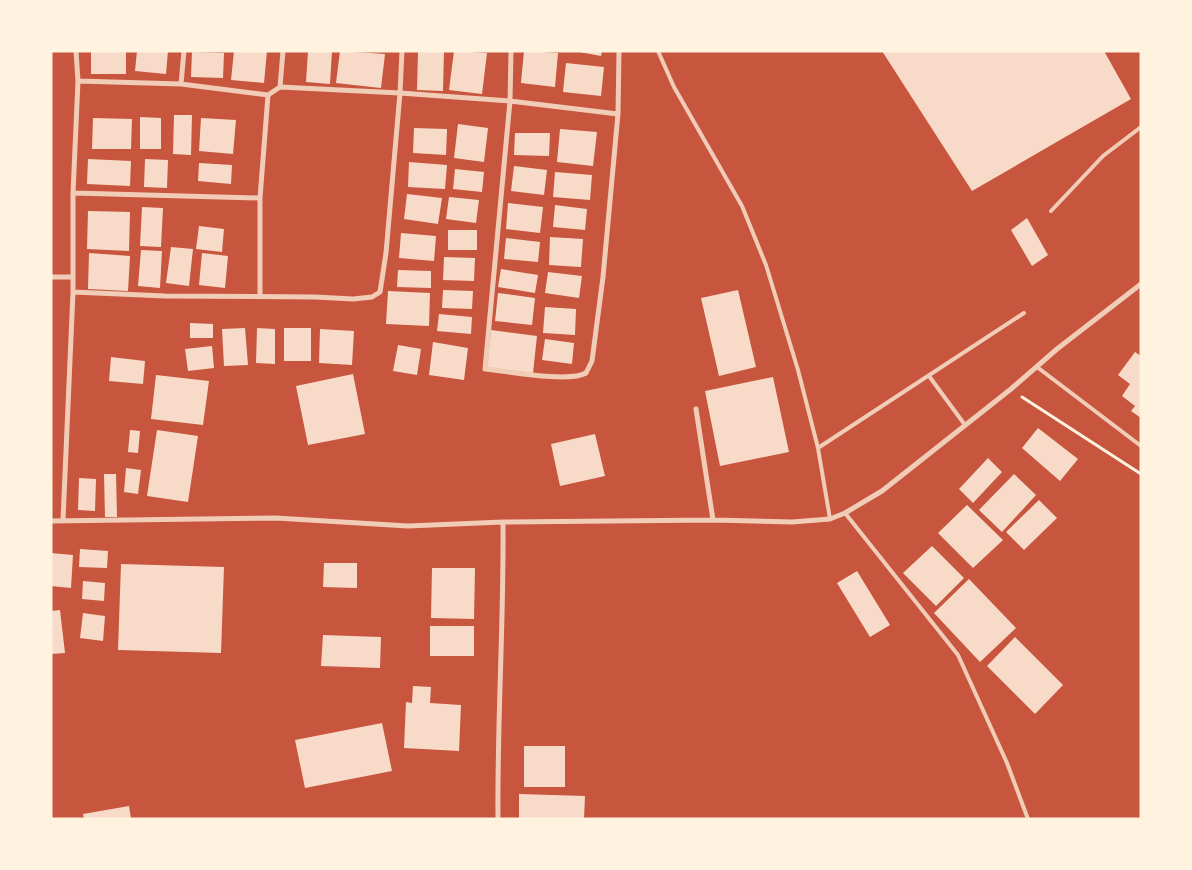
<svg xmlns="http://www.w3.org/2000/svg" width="1192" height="870" font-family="Helvetica,sans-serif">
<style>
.building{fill:#f7dbc8}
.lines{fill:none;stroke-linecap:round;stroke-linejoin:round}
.path{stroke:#fff3e0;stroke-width:3}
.service{stroke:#f1ccb7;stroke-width:4}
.minor{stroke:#f1ccb7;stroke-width:5}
</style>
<rect width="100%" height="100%" fill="#c8553d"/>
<path class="building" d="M 91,51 L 126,51 L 126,74 L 91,74 Z
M 137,51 L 168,51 L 166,74 L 135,71 Z
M 234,51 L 267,51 L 264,83 L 231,80 Z
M 308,51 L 332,51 L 330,84 L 306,82 Z
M 340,51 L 385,54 L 381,88 L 336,83 Z
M 418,51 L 444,51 L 443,91 L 417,90 Z
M 454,51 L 487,53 L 482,94 L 449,90 Z
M 524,51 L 558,53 L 555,87 L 521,83 Z
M 574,51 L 602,51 L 601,56 Z
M 882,51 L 1104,51 L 1131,99 L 972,191 Z
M 192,52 L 224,53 L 223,78 L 191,77 Z
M 566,63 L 604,67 L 601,96 L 563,92 Z
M 174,115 L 192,115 L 191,155 L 173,154 Z
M 140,117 L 161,118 L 161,149 L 140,149 Z
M 93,118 L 132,119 L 131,149 L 92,149 Z
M 201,118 L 236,120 L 233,154 L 199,151 Z
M 458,124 L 488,128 L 484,162 L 454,158 Z
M 414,128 L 447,129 L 446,155 L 413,153 Z
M 560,129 L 597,132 L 593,166 L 557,162 Z
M 515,133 L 550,133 L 549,156 L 514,155 Z
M 88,159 L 131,161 L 130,186 L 87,184 Z
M 145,159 L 168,160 L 167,188 L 144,187 Z
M 409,162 L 447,165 L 445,189 L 408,187 Z
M 199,163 L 232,165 L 231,184 L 198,181 Z
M 514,166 L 547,170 L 544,195 L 511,191 Z
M 455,169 L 484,172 L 482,192 L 453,189 Z
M 555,172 L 592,175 L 590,200 L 553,197 Z
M 407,194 L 442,198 L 438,224 L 404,219 Z
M 449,197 L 479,200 L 476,223 L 446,219 Z
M 508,203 L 543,207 L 540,233 L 506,229 Z
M 555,205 L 587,209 L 585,230 L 553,227 Z
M 142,207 L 163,208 L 161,247 L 140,246 Z
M 88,211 L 130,212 L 129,251 L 87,249 Z
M 1027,218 L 1048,255 L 1032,266 L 1011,230 Z
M 199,226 L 224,229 L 222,252 L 196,249 Z
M 448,230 L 477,230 L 477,250 L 448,250 Z
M 401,233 L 436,236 L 434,261 L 399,258 Z
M 550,237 L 583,239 L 581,267 L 549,265 Z
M 506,238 L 540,242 L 538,262 L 504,259 Z
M 171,247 L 193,249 L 189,286 L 166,283 Z
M 141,250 L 162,251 L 160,288 L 138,286 Z
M 89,253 L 130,256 L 128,291 L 88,289 Z
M 202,253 L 228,256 L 225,288 L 199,285 Z
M 444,257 L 475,258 L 474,281 L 443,280 Z
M 501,269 L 538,275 L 535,293 L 498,287 Z
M 398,270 L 431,271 L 431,288 L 397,287 Z
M 548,272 L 582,276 L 579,298 L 545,293 Z
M 443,290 L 473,291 L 472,309 L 442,308 Z
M 738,290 L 756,367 L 719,376 L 701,298 Z
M 388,291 L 430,293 L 429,326 L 386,324 Z
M 498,293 L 535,298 L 532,325 L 495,321 Z
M 545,307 L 576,309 L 575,335 L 543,333 Z
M 439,314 L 472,317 L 471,334 L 437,331 Z
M 190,323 L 213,324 L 213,338 L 190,338 Z
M 245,328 L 248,365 L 224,366 L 222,329 Z
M 257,328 L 275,329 L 275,364 L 256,363 Z
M 284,328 L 311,328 L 311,361 L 284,361 Z
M 320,329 L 354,331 L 352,365 L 319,363 Z
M 491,330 L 537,336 L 533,373 L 487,368 Z
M 545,339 L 574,343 L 572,364 L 542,360 Z
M 433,342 L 468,348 L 464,380 L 429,375 Z
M 398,345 L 421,349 L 417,375 L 393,371 Z
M 212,346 L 214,368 L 188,371 L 185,349 Z
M 1135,352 L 1141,356 L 1141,418 L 1131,411 L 1135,406 L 1122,396 L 1130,384 L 1118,375 Z
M 111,357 L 145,361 L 143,384 L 109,381 Z
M 353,374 L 365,434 L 308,445 L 296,386 Z
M 156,375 L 209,381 L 203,425 L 151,419 Z
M 773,377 L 789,452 L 720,466 L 705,391 Z
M 1038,428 L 1078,459 L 1060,481 L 1022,448 Z
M 130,430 L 140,431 L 138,453 L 128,452 Z
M 157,430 L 198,436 L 188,502 L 147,496 Z
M 595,434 L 605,476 L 560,486 L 551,444 Z
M 988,458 L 1002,472 L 973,503 L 959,489 Z
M 126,468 L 141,470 L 138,494 L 124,492 Z
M 104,474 L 116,474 L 117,517 L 105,517 Z
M 1014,474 L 1036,495 L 1002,532 L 979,510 Z
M 79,478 L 96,479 L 95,511 L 78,510 Z
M 1039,500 L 1057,518 L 1024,550 L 1006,532 Z
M 967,505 L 1003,540 L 973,568 L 938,533 Z
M 932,546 L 964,578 L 936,606 L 903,573 Z
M 80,549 L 108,551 L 107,568 L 79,567 Z
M 51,553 L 73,555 L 71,588 L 51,586 Z
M 324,563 L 357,563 L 357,588 L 323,587 Z
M 121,564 L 224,567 L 221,653 L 118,650 Z
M 432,568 L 475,568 L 474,619 L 431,618 Z
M 857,571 L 890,625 L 870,637 L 837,583 Z
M 969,579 L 1016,628 L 980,662 L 934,613 Z
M 83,581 L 105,583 L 104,601 L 82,599 Z
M 60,610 L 65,653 L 51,654 L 51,611 Z
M 83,613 L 105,616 L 103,641 L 80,638 Z
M 430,626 L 474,626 L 474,656 L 430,656 Z
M 323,635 L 381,637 L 380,668 L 321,666 Z
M 1015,637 L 1063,685 L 1035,714 L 987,666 Z
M 413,686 L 431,687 L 430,703 L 461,705 L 459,751 L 404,748 L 406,702 L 412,703 Z
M 382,723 L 392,771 L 305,788 L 295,740 Z
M 524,746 L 565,746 L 565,787 L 524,787 Z
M 519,794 L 585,796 L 584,819 L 519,819 Z
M 129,806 L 131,819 L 84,819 L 83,814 Z"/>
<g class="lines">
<path class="path" d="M 1022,397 L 1141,474"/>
<path class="service" d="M 658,51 L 674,87 L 742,206 L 766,265 L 798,370 L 818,448 L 830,519
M 1051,211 L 1103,156 L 1141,127
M 1037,367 L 1141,446
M 929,376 L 965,425
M 818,448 L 1024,313
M 845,513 L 958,655 L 1007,763 L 1028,819"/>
<path class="minor" d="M 511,51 L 510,101 L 485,369 C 506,371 569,383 586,373 L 592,361 L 603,277 L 618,114 L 619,51
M 78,81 L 181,84 L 268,95 L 280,87 L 400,93 L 510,101 L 618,114
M 181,84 L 184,51
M 280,87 L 283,51
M 73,193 L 260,198
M 51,277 L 73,277
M 73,292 L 165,296 L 315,297 L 353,299 L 372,297 L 380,292 L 386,253 L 400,93 L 402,51
M 260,296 L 260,198 L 268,95
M 696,409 L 713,520
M 63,520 L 73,292 L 73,193 L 78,81 L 76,51
M 51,521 L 276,518 L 408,526 L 503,522 L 713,520 L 792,522 L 830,519 L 845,513 L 882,491 L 1011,389 L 1057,349 L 1141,284
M 498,819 C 497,720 504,621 503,522"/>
</g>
<rect width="1192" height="870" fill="none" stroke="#fff3e0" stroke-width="105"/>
</svg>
